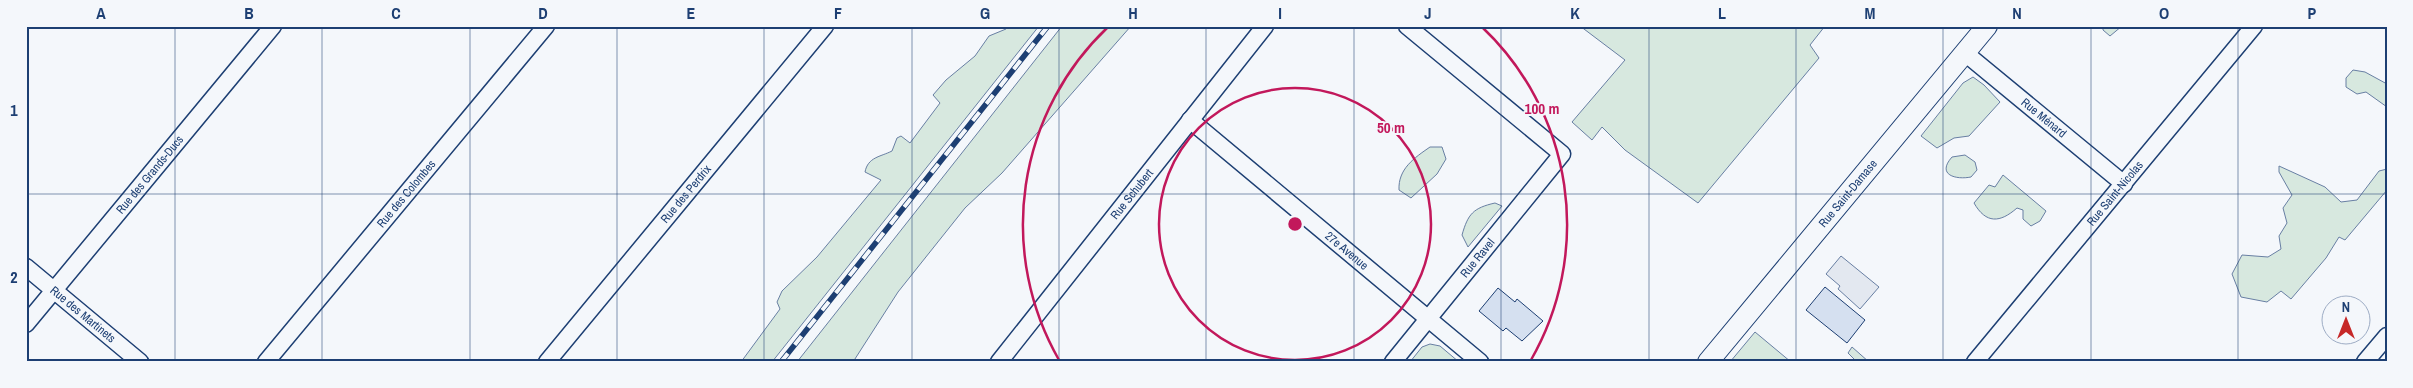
<svg xmlns="http://www.w3.org/2000/svg" width="2413" height="388" font-family="'Archivo Narrow',sans-serif">
<style>
.green{fill:#d7e8df;stroke:#687fa3}
.parking{fill:#e3e8f0;stroke:#687fa3}
.building{fill:#d5e0f0;stroke:#1d3f73}
.lines{fill:none;stroke-linecap:round;stroke-linejoin:round}
.minor-casing{stroke:#1d3f73;stroke-width:19}
.tertiary-casing{stroke:#1d3f73;stroke-width:22}
.minor{stroke:#f4f7fb;stroke-width:16}
.tertiary{stroke:#f4f7fb;stroke-width:20}
.rail-casing{stroke:#1d3f73;stroke-width:5.5}
.rail{stroke:#f4f7fb;stroke-width:4;stroke-dasharray:11;stroke-linecap:butt}
.grid{fill:none;stroke:#1d3f73;stroke-width:1;stroke-opacity:0.55}
.ring{fill:none;stroke:#c2185b;stroke-width:2.5}
.labels{text-anchor:middle;dominant-baseline:central;stroke-width:4;stroke-linejoin:round;paint-order:stroke}
.street-label{font-size:12px;fill:#1d3f73;stroke:#f4f7fb}
.centre{fill:#c2185b;stroke:#f4f7fb;stroke-width:2.5}
.ring-label{font-size:15px;text-anchor:middle;font-weight:bold;fill:#c2185b;stroke:#f4f7fb;stroke-width:4;stroke-linejoin:round;paint-order:stroke}
.neatline{fill:none;stroke:#1d3f73;stroke-width:2}
.grid-label{font-size:16px;text-anchor:middle;font-weight:bold;fill:#1d3f73}
</style>
<rect width="100%" height="100%" fill="#f4f7fb"/>
<path class="green" d="M 1008,26 L 1039,26 L 772,362 L 741,362 L 780,309 L 777,302 L 782,291 L 817,257 L 881,180 L 865,172 C 868,157 880,157 892,151 L 897,138 L 901,136 L 910,143 L 940,103 L 933,95 L 946,80 L 975,56 L 989,36 L 1006,29 Z
M 1062,26 L 1131,26 L 1002,173 L 965,208 L 898,292 L 853,362 L 797,362 Z
M 1580,26 L 1825,26 L 1810,45 L 1819,58 L 1698,203 L 1625,150 L 1602,127 L 1592,140 L 1572,122 L 1625,60 Z
M 2103,26 L 2122,26 L 2110,36 L 2103,30 Z
M 2353,70 L 2365,72 L 2387,84 L 2387,107 L 2366,92 L 2357,94 L 2346,87 L 2346,78 Z
M 1973,77 L 1984,85 L 2000,102 L 1969,136 L 1954,138 L 1937,148 L 1921,136 L 1963,83 Z
M 1430,147 L 1442,147 L 1446,159 L 1437,174 L 1411,198 L 1399,190 C 1398,169 1414,158 1430,147 Z
M 1965,155 L 1975,162 L 1977,170 L 1971,177 C 1956,180 1936,175 1952,157 Z
M 2279,166 L 2325,187 L 2341,202 L 2357,200 L 2379,171 L 2387,169 L 2387,190 L 2345,240 L 2339,237 L 2326,258 L 2291,299 L 2281,291 L 2267,302 L 2241,297 L 2232,274 L 2242,255 L 2268,257 L 2281,249 L 2279,236 L 2287,223 L 2283,208 L 2292,195 L 2279,172 Z
M 2003,175 L 2046,211 L 2040,221 L 2031,226 L 2023,219 L 2023,210 L 2017,208 C 2000,223 1986,224 1974,203 L 1989,185 L 1995,187 Z
M 1495,203 L 1502,206 L 1468,247 L 1462,235 C 1468,214 1473,208 1495,203 Z
M 1755,332 L 1791,362 L 1730,362 Z
M 1430,344 L 1440,346 L 1459,362 L 1410,362 L 1422,347 Z
M 1852,347 L 1869,362 L 1857,362 L 1848,353 Z"/>
<path class="parking" d="M 1841,256 L 1879,287 L 1860,309 L 1838,289 L 1840,286 L 1826,274 Z"/>
<path class="building" d="M 1825,287 L 1865,320 L 1847,343 L 1806,310 Z
M 1498,288 L 1515,302 L 1517,299 L 1543,321 L 1522,341 L 1506,328 L 1503,331 L 1479,311 Z"/>
<g class="lines">
<g class="minor-casing">
<g id="minor">
<path id="s1" d="M 1965,53 L 2124,184"/>
<path id="s2" d="M 1190,120 L 1480,362"/>
<path id="s3" d="M 26,267 L 140,362"/>
<path id="s4" d="M 26,324 L 273,26"/>
<path id="s5" d="M 266,362 L 546,26"/>
<path id="s6" d="M 547,362 L 825,26"/>
<path id="s7" d="M 999,362 L 1265,26"/>
<path id="s8" d="M 1393,362 L 1562,154 L 1407,26"/>
<path id="s9" d="M 1975,362 L 2254,26"/>
<path d="M 2365,362 L 2387,336"/>
</g>
</g>
<g class="tertiary-casing">
<g id="tertiary">
<path id="s10" d="M 1708,362 L 1987,26"/>
</g>
</g>
<use href="#minor" class="minor"/>
<use href="#tertiary" class="tertiary"/>
<g class="rail-casing">
<path id="rail" d="M 781,362 L 1048,26"/>
</g>
<use href="#rail" class="rail"/>
</g>
<path class="grid" d="M 175,26 L 175,362M 322,26 L 322,362M 470,26 L 470,362M 617,26 L 617,362M 764,26 L 764,362M 912,26 L 912,362M 1059,26 L 1059,362M 1206,26 L 1206,362M 1354,26 L 1354,362M 1501,26 L 1501,362M 1649,26 L 1649,362M 1796,26 L 1796,362M 1943,26 L 1943,362M 2091,26 L 2091,362M 2238,26 L 2238,362M 26,194 L 2387,194"/>
<g class="ring">
<circle cx="1295" cy="224" r="136"/>
<path d="M1059 360A272 272 0 0 1 1108 27M1482 27A272 272 0 0 1 1531 360"/>
</g>
<g class="labels">
<g class="street-label">
<text stroke="none"><textPath href="#s1" startOffset="102">Rue Ménard</textPath></text>
<text stroke="none"><textPath href="#s4" startOffset="194">Rue des Grands-Ducs</textPath></text>
<text stroke="none"><textPath href="#s5" startOffset="219">Rue des Colombes</textPath></text>
<text stroke="none"><textPath href="#s6" startOffset="218">Rue des Perdrix</textPath></text>
<text stroke="none"><textPath href="#s7" startOffset="214">Rue Schubert</textPath></text>
<text stroke="none"><textPath href="#s10" startOffset="219">Rue Saint-Damase</textPath></text>
<text stroke="none"><textPath href="#s9" startOffset="219">Rue Saint-Nicolas</textPath></text>
<text stroke="none"><textPath href="#s2" startOffset="204">27e Avenue</textPath></text>
<text stroke="none"><textPath href="#s8" startOffset="134">Rue Ravel</textPath></text>
<text stroke="none"><textPath href="#s3" startOffset="74">Rue des Martinets</textPath></text>
</g>
</g>
<circle cx="1295" cy="224" r="8" class="centre"/>
<g class="ring-label">
<text x="1542" y="114">100 m</text>
<text x="1391" y="133">50 m</text>
</g>
<rect width="2413" height="388" fill="none" stroke="#f4f7fb" stroke-width="55"/>
<g transform="translate(2346 320)"><circle r="24" fill="#f4f7fb" stroke="#9eadc5"/>
<path d="M0-4L9 19L0 12L-9 19Z" fill="#c62828"/>
<text y="-8" font-size="14" font-weight="bold" text-anchor="middle" fill="#1d3f73">N</text>
</g>
<rect x="28" y="28" width="2358" height="332" class="neatline"/>
<g class="grid-label">
<text x="101" y="19">A</text>
<text x="249" y="19">B</text>
<text x="396" y="19">C</text>
<text x="543" y="19">D</text>
<text x="691" y="19">E</text>
<text x="838" y="19">F</text>
<text x="985" y="19">G</text>
<text x="1133" y="19">H</text>
<text x="1280" y="19">I</text>
<text x="1428" y="19">J</text>
<text x="1575" y="19">K</text>
<text x="1722" y="19">L</text>
<text x="1870" y="19">M</text>
<text x="2017" y="19">N</text>
<text x="2164" y="19">O</text>
<text x="2312" y="19">P</text>
<text x="14" y="116">1</text>
<text x="14" y="283">2</text>
</g>
</svg>
